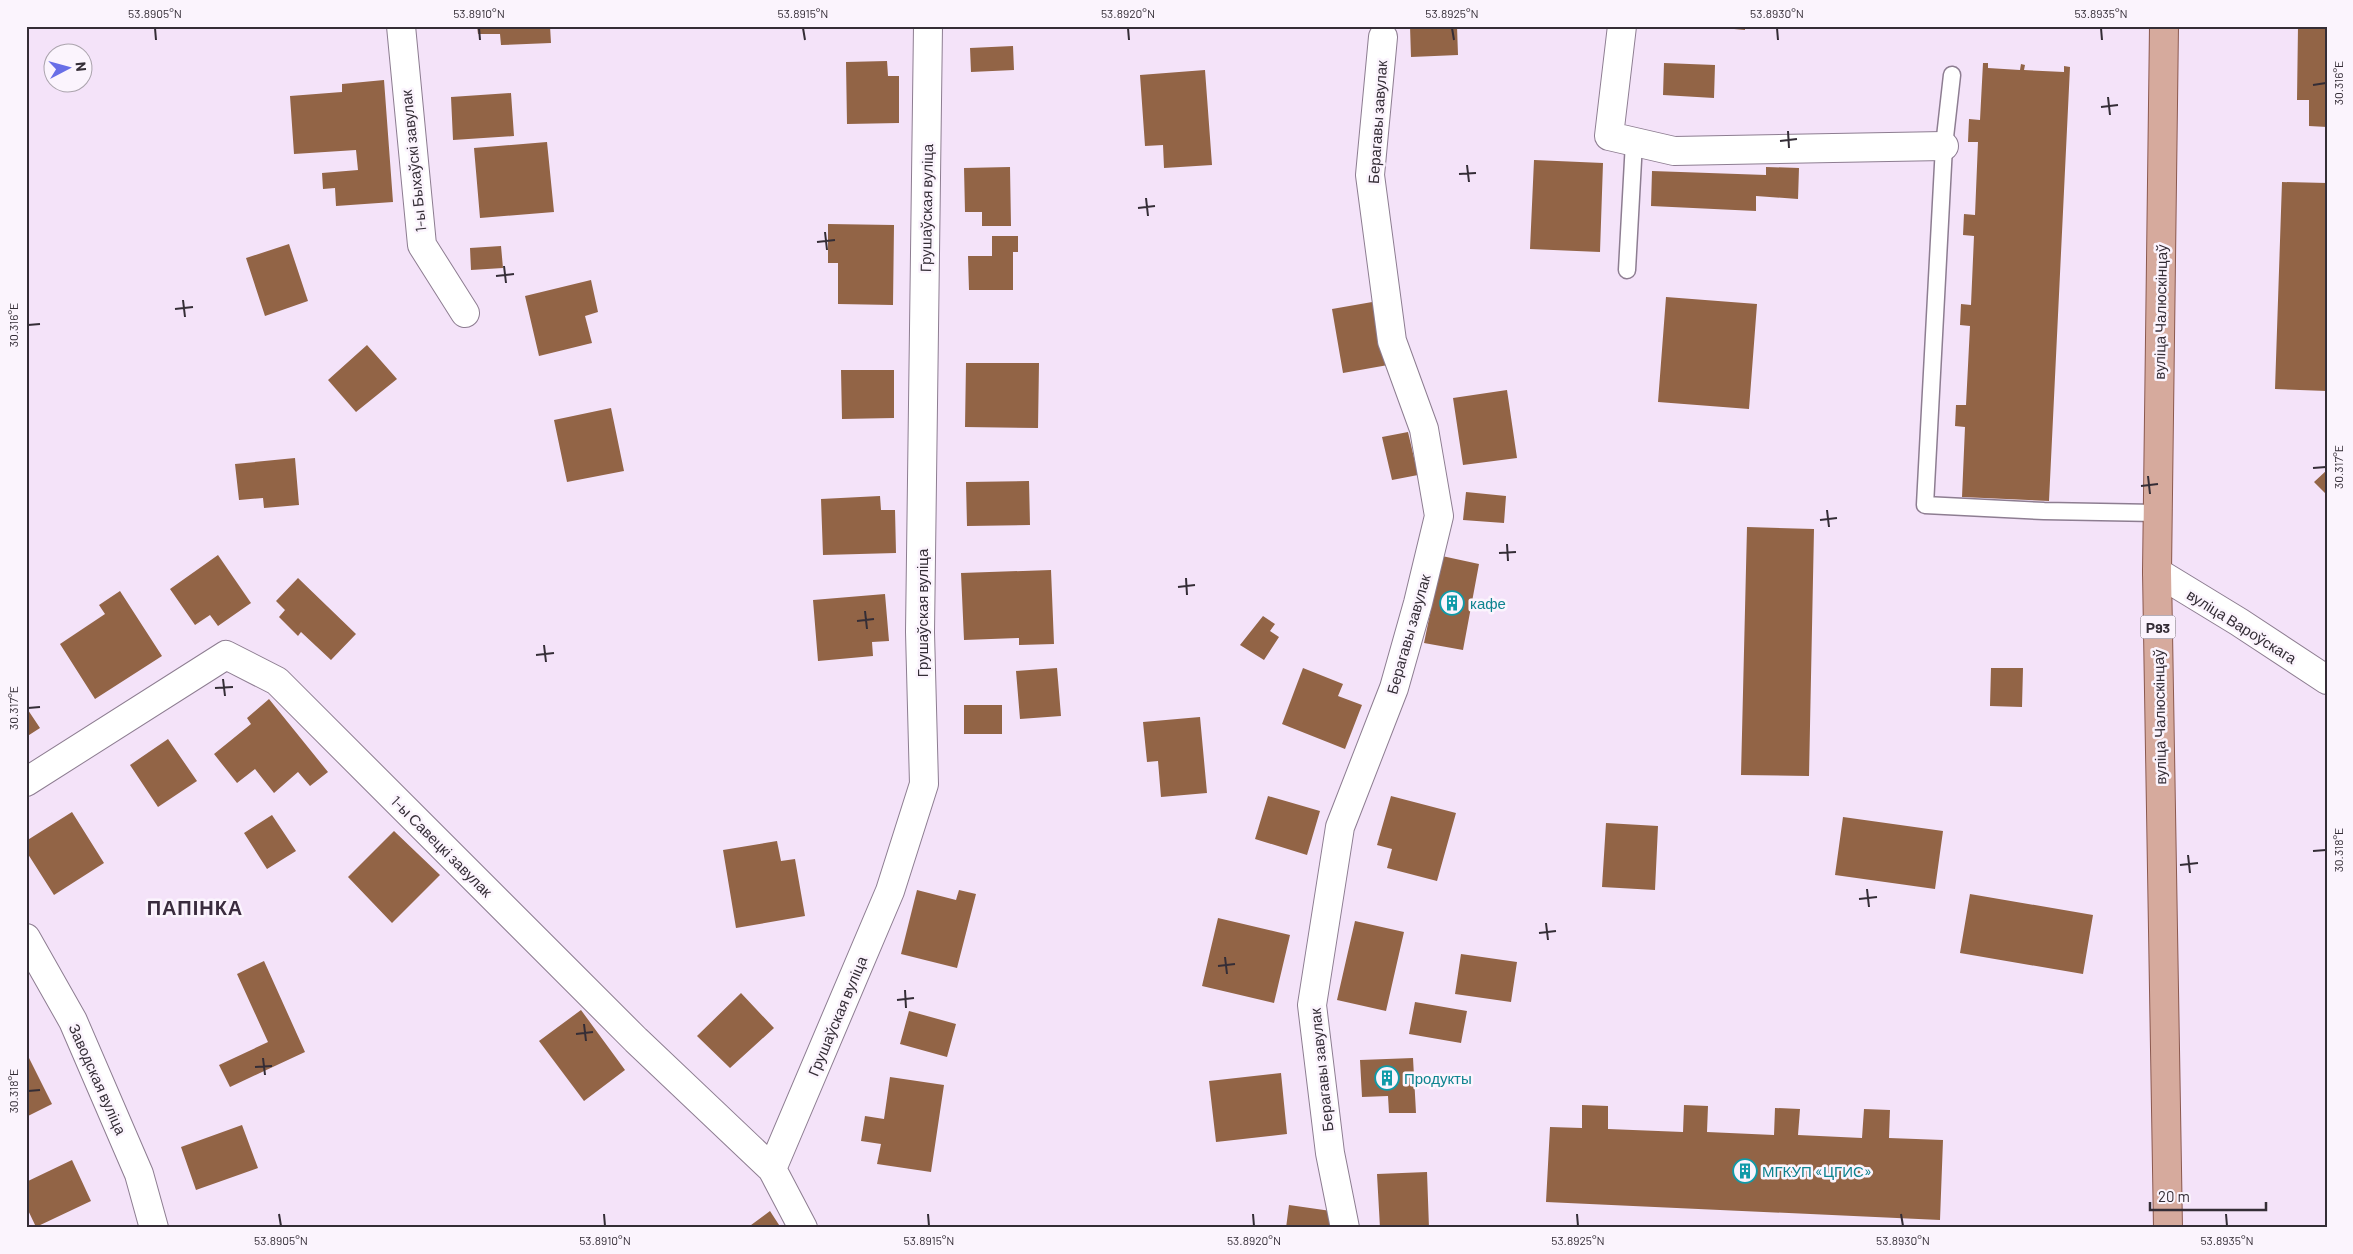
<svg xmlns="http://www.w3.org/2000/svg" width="2353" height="1254" font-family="Barlow,sans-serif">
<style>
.building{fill:#926446}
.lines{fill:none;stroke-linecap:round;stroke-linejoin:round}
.service-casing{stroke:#8d7d91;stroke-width:19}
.minor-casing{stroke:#8d7d91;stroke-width:30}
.tertiary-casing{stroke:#8d7d91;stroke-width:30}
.primary-casing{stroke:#8b594f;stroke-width:30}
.service{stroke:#fff;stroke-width:16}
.minor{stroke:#fff;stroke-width:28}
.tertiary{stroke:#fff;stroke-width:28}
.primary{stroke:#d6aa9d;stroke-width:28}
.ticks{fill:none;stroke:#342d36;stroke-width:2}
.labels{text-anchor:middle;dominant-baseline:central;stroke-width:5;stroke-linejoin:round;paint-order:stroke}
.shield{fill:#fbf4fd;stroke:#706972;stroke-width:1}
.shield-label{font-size:14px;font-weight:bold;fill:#342d36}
.street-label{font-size:15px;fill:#342d36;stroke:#fbf4fd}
.culture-label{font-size:15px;fill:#0d838f;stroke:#fbf4fd;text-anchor:start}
.district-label{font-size:20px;font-weight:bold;letter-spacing:1px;fill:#3a2c3e;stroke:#fbf4fd}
.neatline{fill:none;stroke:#342d36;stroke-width:2}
.ticks-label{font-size:12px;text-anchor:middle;fill:#342d36}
</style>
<rect width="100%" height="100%" fill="#f4e3f9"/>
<path class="building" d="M 477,26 L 550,26 L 551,43 L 501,45 L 500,34 L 478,34 Z
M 1410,26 L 1457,26 L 1458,55 L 1411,57 Z
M 1701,26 L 1745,26 L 1745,30 Z
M 2298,26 L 2327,26 L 2327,127 L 2309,126 L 2309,100 L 2297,100 Z
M 1013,46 L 1014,70 L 971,72 L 970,48 Z
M 887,61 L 888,76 L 899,76 L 899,123 L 847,124 L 846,62 Z
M 1664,63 L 1715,65 L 1714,98 L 1663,95 Z
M 1983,63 L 1988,63 L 1988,68 L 2020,70 L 2021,64 L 2025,65 L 2024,70 L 2064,72 L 2064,66 L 2070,67 L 2049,501 L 1962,497 L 1965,427 L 1955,426 L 1956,405 L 1966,405 L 1970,326 L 1960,325 L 1961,304 L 1971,305 L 1974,236 L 1963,235 L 1964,214 L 1975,215 L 1978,142 L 1968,142 L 1969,119 L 1980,120 Z
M 1205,70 L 1212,165 L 1164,168 L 1163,145 L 1145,146 L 1140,75 Z
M 384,80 L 393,202 L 336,206 L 335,188 L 323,189 L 322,173 L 358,170 L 356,150 L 294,154 L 290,96 L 342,92 L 342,84 Z
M 511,93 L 514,136 L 453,140 L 451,97 Z
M 547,142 L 554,212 L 480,218 L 474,148 Z
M 1534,160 L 1603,163 L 1600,252 L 1530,249 Z
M 1010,167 L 1011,226 L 982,226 L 982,212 L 965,212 L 964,168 Z
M 1766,167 L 1799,168 L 1798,199 L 1756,196 L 1756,211 L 1651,206 L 1652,171 L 1766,175 Z
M 2282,182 L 2327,183 L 2327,391 L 2275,389 Z
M 828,224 L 894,225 L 893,305 L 838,304 L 838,263 L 828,263 Z
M 992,236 L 1018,236 L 1018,252 L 1013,252 L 1013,290 L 969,290 L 968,256 L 992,256 Z
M 289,244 L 308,301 L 265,316 L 246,258 Z
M 501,246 L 503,268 L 471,270 L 470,248 Z
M 591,280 L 598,312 L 585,316 L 592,343 L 539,356 L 525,296 Z
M 1666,297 L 1757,304 L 1749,409 L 1658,402 Z
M 1378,301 L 1388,365 L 1343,373 L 1332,309 Z
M 367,345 L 397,379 L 356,412 L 328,380 Z
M 966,363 L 1039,363 L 1038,428 L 965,427 Z
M 841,370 L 894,370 L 894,418 L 842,419 Z
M 1507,390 L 1517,458 L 1463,465 L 1453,398 Z
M 611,408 L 624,471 L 567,482 L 554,420 Z
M 1408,432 L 1418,475 L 1392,480 L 1382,437 Z
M 295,458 L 299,505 L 264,508 L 263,498 L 239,500 L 235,464 Z
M 2327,470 L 2327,495 L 2314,482 Z
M 1029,481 L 1030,525 L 967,526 L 966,482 Z
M 1466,492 L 1506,496 L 1504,523 L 1463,520 Z
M 880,496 L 881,510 L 895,510 L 896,553 L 823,555 L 821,499 Z
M 1747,527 L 1814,529 L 1809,776 L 1741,775 Z
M 218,555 L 251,603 L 218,626 L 210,615 L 195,625 L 170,589 Z
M 1442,556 L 1479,564 L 1463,650 L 1424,643 Z
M 1051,570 L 1054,644 L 1019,645 L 1019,638 L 964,640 L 961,573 Z
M 298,578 L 356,634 L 331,660 L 301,632 L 298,636 L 279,617 L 285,610 L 276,601 Z
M 120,591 L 162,656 L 95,699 L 60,644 L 105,614 L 99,605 Z
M 885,594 L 889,641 L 872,642 L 873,656 L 818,661 L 813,600 Z
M 1263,616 L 1275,624 L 1270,631 L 1279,637 L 1264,660 L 1240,645 Z
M 1057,668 L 1061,716 L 1020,719 L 1016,671 Z
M 1303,668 L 1343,684 L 1338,696 L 1362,705 L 1345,749 L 1282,724 Z
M 1991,668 L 2023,668 L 2022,707 L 1990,706 Z
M 269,699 L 328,772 L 310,786 L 298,772 L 274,793 L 255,769 L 237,783 L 214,754 L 251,724 L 247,718 Z
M 964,705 L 1002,705 L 1002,734 L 964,734 Z
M 26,707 L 40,728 L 26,737 Z
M 1200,717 L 1207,793 L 1161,797 L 1158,761 L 1147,762 L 1143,722 Z
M 168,739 L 197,781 L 158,807 L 130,765 Z
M 1268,796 L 1320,811 L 1307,855 L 1255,839 Z
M 1391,796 L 1456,813 L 1437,881 L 1387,868 L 1392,849 L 1377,845 Z
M 72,812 L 104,863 L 54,895 L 26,851 L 26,841 Z
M 272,815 L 296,851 L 267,869 L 244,833 Z
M 1843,817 L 1943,831 L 1935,889 L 1835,875 Z
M 1606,823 L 1658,826 L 1655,890 L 1602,887 Z
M 394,831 L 440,875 L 392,923 L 348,877 Z
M 777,841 L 781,861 L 795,859 L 805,916 L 736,928 L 723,850 Z
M 917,890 L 956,900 L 959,890 L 976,894 L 957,968 L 901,954 Z
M 1970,894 L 2093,915 L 2083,974 L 1960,953 Z
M 1218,918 L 1290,935 L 1274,1003 L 1202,986 Z
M 1355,921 L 1404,932 L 1386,1011 L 1337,1000 Z
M 1461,954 L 1517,962 L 1511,1002 L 1455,994 Z
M 264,961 L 305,1052 L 230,1087 L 219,1065 L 268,1042 L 237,974 Z
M 741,993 L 774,1028 L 730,1068 L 697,1036 Z
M 1415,1002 L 1467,1011 L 1461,1043 L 1409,1034 Z
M 581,1010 L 625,1070 L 584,1101 L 539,1041 Z
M 909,1011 L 956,1024 L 947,1057 L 900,1044 Z
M 29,1058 L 52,1104 L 26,1117 L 26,1060 Z
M 1413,1058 L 1416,1113 L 1389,1113 L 1388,1096 L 1362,1097 L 1360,1060 Z
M 1281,1073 L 1287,1134 L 1216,1142 L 1209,1081 Z
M 890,1077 L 944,1085 L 931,1172 L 877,1164 L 881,1144 L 861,1141 L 865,1116 L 884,1119 Z
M 1582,1105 L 1608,1106 L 1608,1129 L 1683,1132 L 1684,1105 L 1708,1106 L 1707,1132 L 1774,1135 L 1775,1108 L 1800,1109 L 1798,1135 L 1862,1138 L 1864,1109 L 1890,1110 L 1889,1138 L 1943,1140 L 1940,1220 L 1546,1202 L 1550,1127 L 1582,1128 Z
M 242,1125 L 258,1168 L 196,1190 L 181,1147 Z
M 72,1160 L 91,1201 L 36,1227 L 26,1206 L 26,1182 Z
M 1427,1172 L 1429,1228 L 1380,1228 L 1377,1174 Z
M 1289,1205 L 1331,1211 L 1329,1228 L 1286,1228 Z
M 770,1211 L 781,1228 L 747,1228 Z"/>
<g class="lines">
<g class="service-casing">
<path id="service" d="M 1952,75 L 1944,146 L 1925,505 L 2044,511 L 2157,513
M 1627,270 L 1634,142"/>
</g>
<g class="minor-casing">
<path id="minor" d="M 401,26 L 422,245 L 465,313
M 1622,26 L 1609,136 L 1674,151 L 1944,146
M 26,782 L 226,655 L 277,681 L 636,1040 L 772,1169 L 803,1228
M 26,938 L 73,1021 L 139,1174 L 154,1228
M 772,1169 L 890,891 L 924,784 L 920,632 L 928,26
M 1345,1228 L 1330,1153 L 1312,1005 L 1340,827 L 1394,688 L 1418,603 L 1439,516 L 1424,429 L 1392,341 L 1370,175 L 1383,37"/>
</g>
<g class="tertiary-casing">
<path id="tertiary" d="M 2157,572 L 2239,622 L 2327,680"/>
</g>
<g class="primary-casing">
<path id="primary" d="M 2164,26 L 2157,572 L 2168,1228"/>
</g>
<use href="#service" class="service"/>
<use href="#minor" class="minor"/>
<use href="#tertiary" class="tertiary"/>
<use href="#primary" class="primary"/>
</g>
<path class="ticks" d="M 155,28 L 156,40M 479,28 L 480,40M 803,28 L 805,40M 1128,28 L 1129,40M 1452,28 L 1454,40M 1777,28 L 1778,40M 2101,28 L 2102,40M 2313,85 L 2326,83M 2108,97 L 2110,115M 2101,107 L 2118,105M 1788,131 L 1789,148M 1780,141 L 1797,139M 1467,165 L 1469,182M 1459,174 L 1476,173M 1146,198 L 1148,216M 1138,208 L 1155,206M 825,232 L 827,250M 817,242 L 835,240M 504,266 L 506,283M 496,276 L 514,274M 183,300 L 185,317M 175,309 L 193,307M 28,325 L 40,324M 2313,468 L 2326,467M 2148,476 L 2150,494M 2141,486 L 2158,484M 1827,510 L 1829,527M 1820,520 L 1837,518M 1507,544 L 1508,561M 1499,553 L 1516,552M 1186,578 L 1187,595M 1178,587 L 1195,585M 865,611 L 867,629M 857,621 L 874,619M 544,645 L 546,662M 536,655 L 554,653M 223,679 L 225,696M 215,688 L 233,687M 28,708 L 40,707M 2313,851 L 2326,850M 2188,855 L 2190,873M 2180,865 L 2198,863M 1867,889 L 1869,907M 1859,899 L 1877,897M 1546,923 L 1548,940M 1539,933 L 1556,931M 1225,957 L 1227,974M 1218,966 L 1235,964M 905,990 L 906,1008M 897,1000 L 914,998M 584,1024 L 586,1041M 576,1034 L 593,1032M 263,1058 L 265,1075M 255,1067 L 272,1066M 28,1091 L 40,1090M 279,1214 L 281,1226M 604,1214 L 605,1226M 928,1214 L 929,1226M 1253,1214 L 1254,1226M 1577,1214 L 1578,1226M 1901,1214 L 1903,1226M 2226,1214 L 2227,1226"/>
<defs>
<g id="building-ring" transform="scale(1.25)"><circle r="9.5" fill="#fbf4fd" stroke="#0f9aa8" stroke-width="1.5"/><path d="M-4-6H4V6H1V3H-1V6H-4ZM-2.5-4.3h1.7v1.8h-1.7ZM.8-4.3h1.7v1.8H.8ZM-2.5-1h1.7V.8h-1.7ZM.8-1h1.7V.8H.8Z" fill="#0f9aa8"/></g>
</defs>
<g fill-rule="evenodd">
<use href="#building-ring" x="1452" y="603"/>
<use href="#building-ring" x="1387" y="1078"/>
<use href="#building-ring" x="1745" y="1171"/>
</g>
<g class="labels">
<rect class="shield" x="2140.5" y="615.5" width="35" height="23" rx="4"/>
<g class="shield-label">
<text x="2158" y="627">Р93</text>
</g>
<g class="street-label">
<text transform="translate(1377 122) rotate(-86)">Берагавы завулак</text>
<text transform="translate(413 161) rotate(-96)">1-ы Быхаўскі завулак</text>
<text transform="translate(926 208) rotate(-89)">Грушаўская вуліца</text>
<text transform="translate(2160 312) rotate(-89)">вуліца Чалюскінцаў</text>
<text transform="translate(922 613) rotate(-90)">Грушаўская вуліца</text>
<text transform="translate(2242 626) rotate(32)">вуліца Вароўскага</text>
<text transform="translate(1408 634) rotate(-74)">Берагавы завулак</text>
<text transform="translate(2159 717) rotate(-91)">вуліца Чалюскінцаў</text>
<text transform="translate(442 846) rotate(45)">1-ы Савецкі завулак</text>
<text transform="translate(837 1016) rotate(-67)">Грушаўская вуліца</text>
<text transform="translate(1321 1070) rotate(-96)">Берагавы завулак</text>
<text transform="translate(98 1079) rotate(66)">Заводская вуліца</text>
</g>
<g class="culture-label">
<text x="1470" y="603">кафе</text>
<text x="1404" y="1078">Продукты</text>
<text x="1762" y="1171">МГКУП «ЦГИС»</text>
</g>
<g class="district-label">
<text x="195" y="907">ПАПІНКА</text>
</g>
</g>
<rect width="2353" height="1254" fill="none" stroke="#fbf4fd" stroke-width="55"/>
<g transform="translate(68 68) rotate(84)"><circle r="24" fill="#fbf4fd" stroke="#aba4ad"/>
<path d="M0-4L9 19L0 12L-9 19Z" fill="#686ee7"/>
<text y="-8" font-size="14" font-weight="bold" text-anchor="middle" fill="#342d36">N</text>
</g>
<path d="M2150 1202v8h116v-8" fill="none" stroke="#342d36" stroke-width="2.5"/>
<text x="2158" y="1202" font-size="15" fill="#342d36" stroke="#fbf4fd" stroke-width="4" paint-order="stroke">20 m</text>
<rect x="28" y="28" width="2298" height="1198" class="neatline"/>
<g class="ticks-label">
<text x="155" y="18">53.8905°N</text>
<text x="479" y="18">53.8910°N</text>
<text x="803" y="18">53.8915°N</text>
<text x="1128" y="18">53.8920°N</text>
<text x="1452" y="18">53.8925°N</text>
<text x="1777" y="18">53.8930°N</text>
<text x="2101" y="18">53.8935°N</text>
<text transform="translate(2339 83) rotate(-90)" y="4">30.316°E</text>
<text transform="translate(14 325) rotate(-90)" y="4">30.316°E</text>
<text transform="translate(2339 467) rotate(-90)" y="4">30.317°E</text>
<text transform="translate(14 708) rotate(-90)" y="4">30.317°E</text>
<text transform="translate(2339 850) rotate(-90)" y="4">30.318°E</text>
<text transform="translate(14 1091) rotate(-90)" y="4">30.318°E</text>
<text x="281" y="1245">53.8905°N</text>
<text x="605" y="1245">53.8910°N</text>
<text x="929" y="1245">53.8915°N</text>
<text x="1254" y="1245">53.8920°N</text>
<text x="1578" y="1245">53.8925°N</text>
<text x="1903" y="1245">53.8930°N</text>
<text x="2227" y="1245">53.8935°N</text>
</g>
</svg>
